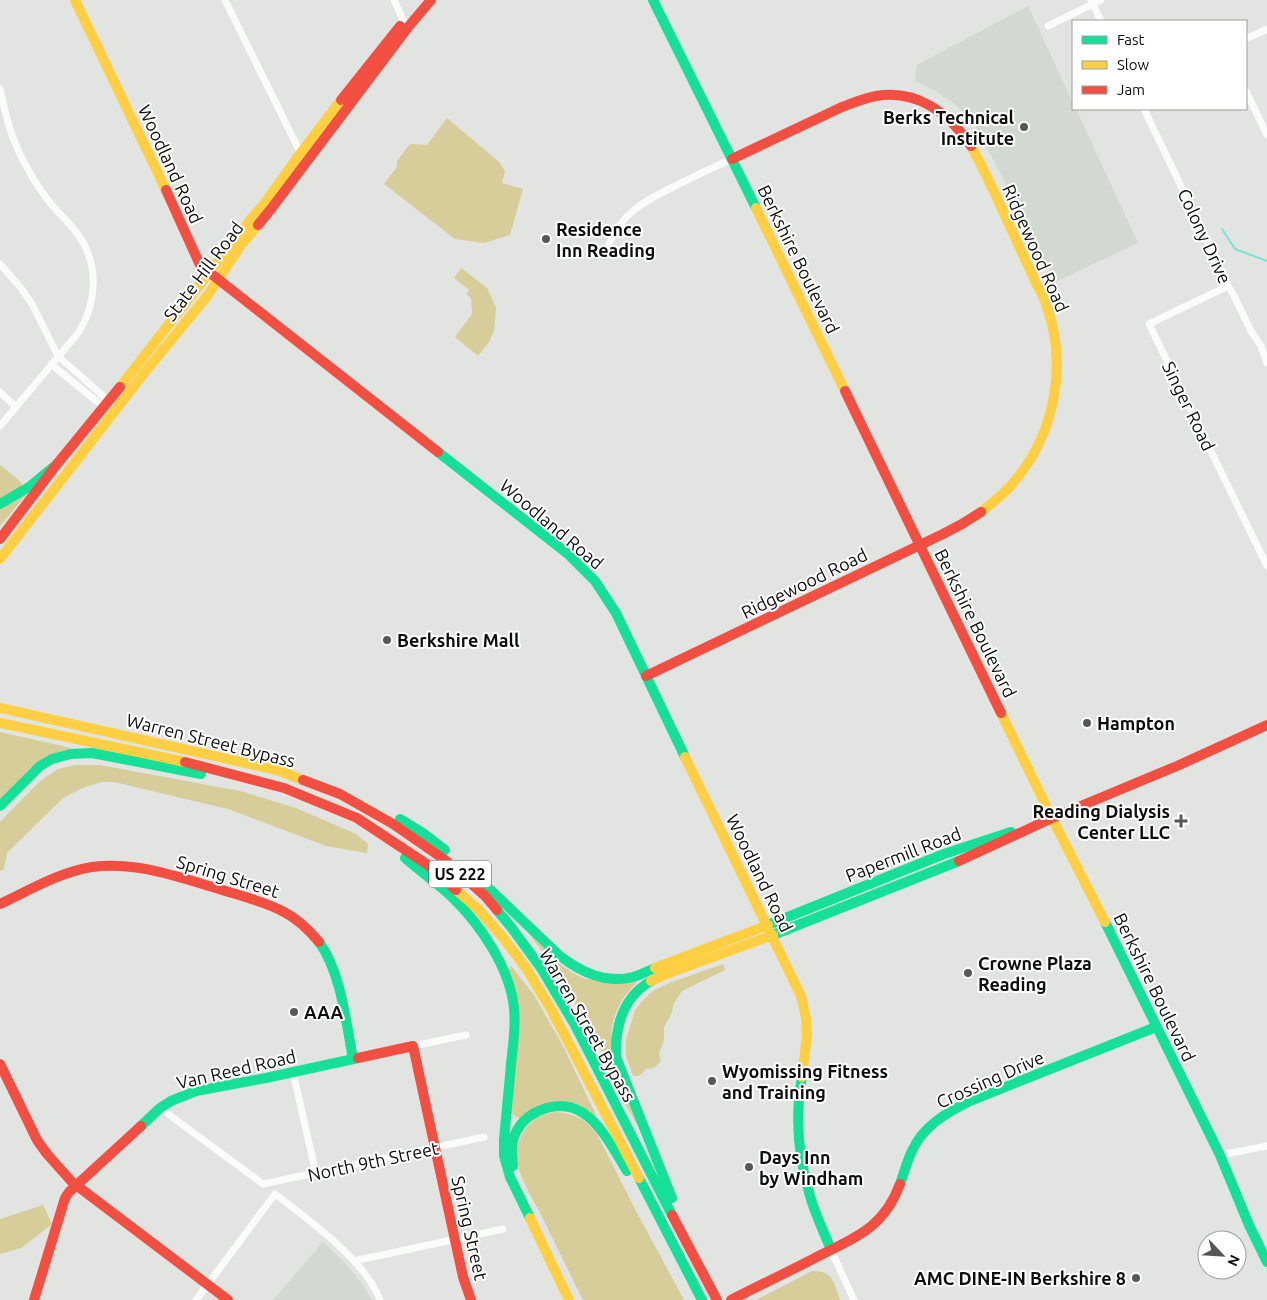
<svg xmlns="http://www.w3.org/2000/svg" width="1267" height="1300" font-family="Ubuntu,sans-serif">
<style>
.built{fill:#d2d9d0}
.green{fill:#d6cd9a}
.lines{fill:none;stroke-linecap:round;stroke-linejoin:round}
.stream{stroke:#7be3d3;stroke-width:2}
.street{stroke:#fafbfa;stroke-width:7}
.fast{stroke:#16e098;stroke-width:10}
.slow{stroke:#ffcf43;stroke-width:10}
.jam{stroke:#f24e42;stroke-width:10}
.poi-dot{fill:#575856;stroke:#fff;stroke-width:2}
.labels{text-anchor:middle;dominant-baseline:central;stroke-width:4;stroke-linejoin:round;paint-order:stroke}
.shield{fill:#fff;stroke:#555654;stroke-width:1}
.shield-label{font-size:16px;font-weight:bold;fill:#0c0d0b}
.poi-label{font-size:18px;font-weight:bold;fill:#0c0d0b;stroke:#fff;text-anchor:start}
.street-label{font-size:18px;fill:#0c0d0b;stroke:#fff}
</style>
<rect width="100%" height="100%" fill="#e1e4e0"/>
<path class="built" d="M 1028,6 L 1073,103 L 1073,109 L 1076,109 L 1138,243 L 1055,282 L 1009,190 L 982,138 L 976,127 L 956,105 L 934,90 L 915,81 L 917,65 Z
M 323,1242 L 340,1258 L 351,1270 L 360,1281 L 372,1300 L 273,1300 Z"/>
<path class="green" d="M 447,118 L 499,162 L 505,171 L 502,183 L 523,189 L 510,235 L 484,243 L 455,239 L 384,184 L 397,167 L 397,161 L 410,144 L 427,145 Z
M 461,268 L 487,288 L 496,308 L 494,331 L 489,342 L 478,356 L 455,337 L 472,314 L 471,298 L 466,294 L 469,290 L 454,278 Z
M 0,465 L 21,482 L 25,496 L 0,526 Z
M 0,732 L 71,748 L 0,799 Z
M 76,765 L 100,765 L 240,791 L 296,808 L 356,834 L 368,844 L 367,853 L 326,846 L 228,809 L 114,782 L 102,782 L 82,788 L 63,798 L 7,853 L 4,869 L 0,871 L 0,822 L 39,782 L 58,769 Z
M 524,927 L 561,965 L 571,972 L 585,979 L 637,982 C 621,999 615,1009 611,1033 L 639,1128 L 624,1102 L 601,1050 L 572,997 L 547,958 Z
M 723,964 L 725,970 L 682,991 L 674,1003 L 671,1015 L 664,1027 L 664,1040 L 659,1054 L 661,1061 L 654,1068 L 646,1069 L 639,1076 L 633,1076 L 626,1056 L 626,1040 L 635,1010 L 644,999 L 653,991 L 669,983 Z
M 511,966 L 534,995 L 563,1046 L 597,1117 L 575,1103 L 520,1119 L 509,1112 L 514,1077 L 507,971 Z
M 557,1112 C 576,1114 585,1119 597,1134 L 636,1211 L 684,1300 L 583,1300 C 568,1270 554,1241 539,1211 C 531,1196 518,1175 517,1158 C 516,1139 527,1120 546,1114 C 549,1113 553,1113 557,1112 Z
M 43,1205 L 52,1224 L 21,1248 L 0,1254 L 0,1219 Z
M 812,1271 C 833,1270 834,1283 840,1300 L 756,1300 Z"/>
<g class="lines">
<path class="stream" d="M 1222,229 L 1235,249 L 1267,261"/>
<path class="street" d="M 225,0 L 302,156
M 394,0 L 404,22 L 409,26
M 1091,0 L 1101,21
M 1048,26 L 1101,0
M 1246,39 L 1267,29
M 0,89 C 3,99 4,109 7,119 C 12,137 19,155 29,171 C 37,186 47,200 58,212 C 64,218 70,224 76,232 C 99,261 98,300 79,332 L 0,426
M 1246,91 L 1267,135
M 1144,109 L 1217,261 L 1228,286 L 1233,294 L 1251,331 L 1261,346 L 1267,363
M 608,247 C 620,213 646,200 677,185 C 695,176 714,167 732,159
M 0,264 L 21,288 L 32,304 L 58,356 L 111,403
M 1228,286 L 1149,324 L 1267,566
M 51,364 L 105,408
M 0,392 L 16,407
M 413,1046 L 466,1035
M 293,1072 L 316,1174
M 160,1108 L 263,1184 L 484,1137
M 1220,1155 L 1267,1146
M 831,1250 L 854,1300
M 354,1261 L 503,1229
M 196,1300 L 275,1194 C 309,1220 365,1260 380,1300"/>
<path class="fast" d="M 653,0 L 756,208
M 438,452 L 568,554 L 595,581 L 616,613 L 685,757
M 0,504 L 29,487 L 57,464
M 0,806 L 40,766 L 52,759 L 71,754 L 92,753 L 201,774
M 400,819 L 423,833 L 445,850
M 405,858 C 420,871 437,883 452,897 C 480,924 510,968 514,1008 C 516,1027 513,1046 511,1064 C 509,1090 506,1115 504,1140 L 504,1156 L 510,1177 L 530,1218
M 478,878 L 560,956 C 581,972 605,984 633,977 C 640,975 648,971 655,968
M 497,910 L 511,927 L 541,968 L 575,1025 L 672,1215
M 1105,922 L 1220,1155 L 1249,1225 L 1267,1262
M 768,925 L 944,854 L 1011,832
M 773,935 L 959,861
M 319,942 C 341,972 346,1022 353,1059
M 651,981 C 623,997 615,1027 616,1057 L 672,1198
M 802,1077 C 795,1116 798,1157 810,1196 C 815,1214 824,1232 831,1250
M 141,1126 L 160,1108 L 171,1101 L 196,1091 L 266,1078 L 358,1058
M 513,1166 C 512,1154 510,1143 516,1132 C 528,1109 561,1098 583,1113 C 602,1125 615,1152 627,1171
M 639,1178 L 702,1300
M 900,1184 C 904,1173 907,1161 912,1151 C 923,1126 946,1113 970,1101 L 1156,1027"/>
<path class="slow" d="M 75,0 L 166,190
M 971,146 C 987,174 1000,205 1014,235 C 1021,251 1029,267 1036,283 C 1040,290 1045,298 1047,307 C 1068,367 1054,437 1012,484 C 1003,495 992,503 981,512
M 756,208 L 845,391
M 120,387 L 251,219 L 265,203 L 300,154 L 341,100
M 0,559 L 145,372 L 208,295 L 241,245 L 258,225
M 0,708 L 277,770 L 303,780
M 1001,713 L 1052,818 L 1105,922
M 0,723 L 185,762
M 685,757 L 801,996 L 806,1018 L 807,1035 L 802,1077
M 456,890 L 478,909 L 504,939 L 526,968 L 552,1011 L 639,1178
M 655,968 L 768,925
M 651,981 L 669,973 L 773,935
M 530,1218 L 569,1300"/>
<path class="jam" d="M 341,100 L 400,26
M 732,159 L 842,107 C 853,103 864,98 876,96 C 917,89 949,113 971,146
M 166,190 L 200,265 L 438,452
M 258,225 L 271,209 L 409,26 L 431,0
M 845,391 L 1001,713
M 0,539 L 57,464 L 120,387
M 646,676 L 943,534 L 962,524 L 981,512
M 185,762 L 284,788 L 357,818 L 428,865 L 456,890
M 303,780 L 340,794 L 393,824 L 445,860 L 485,896 L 497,910
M 959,861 L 1052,818 L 1177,766 L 1267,725
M 0,904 C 30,890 60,872 92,867 C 136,861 178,877 219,889 C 241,896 264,901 284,912 C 298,919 309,930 319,942
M 358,1058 L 413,1046 L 463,1277 L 471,1300
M 0,1064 L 37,1140 L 47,1154 L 72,1182 L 228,1300
M 672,1215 L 717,1300
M 34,1300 L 65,1198 L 69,1192 L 141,1126
M 731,1300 C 758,1286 786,1273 813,1259 C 853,1238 883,1230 900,1184"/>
</g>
<g class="poi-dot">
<circle cx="1024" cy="127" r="5"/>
<circle cx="546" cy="239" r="5"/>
<circle cx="387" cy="640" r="5"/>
<circle cx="1087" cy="723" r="5"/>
<path d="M1178.5 813.5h5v5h5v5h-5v5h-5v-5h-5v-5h5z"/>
<circle cx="968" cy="973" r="5"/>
<circle cx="294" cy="1012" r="5"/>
<circle cx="712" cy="1081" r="5"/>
<circle cx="749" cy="1167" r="5"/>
<circle cx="1136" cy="1278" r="5"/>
</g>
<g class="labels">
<rect class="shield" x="429" y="860.5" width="62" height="27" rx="4"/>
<g class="shield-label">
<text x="460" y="874">US 222</text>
</g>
<g class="poi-label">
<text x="1014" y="117" text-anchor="end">Berks Technical<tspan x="1014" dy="21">Institute</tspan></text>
<text x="556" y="229">Residence<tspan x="556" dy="21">Inn Reading</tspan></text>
<text x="397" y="640">Berkshire Mall</text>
<text x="1097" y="723">Hampton</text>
<text x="1170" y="811" text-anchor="end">Reading Dialysis<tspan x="1170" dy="21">Center LLC</tspan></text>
<text x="978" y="963">Crowne Plaza<tspan x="978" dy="21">Reading</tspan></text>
<text x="304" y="1012">AAA</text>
<text x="722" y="1071">Wyomissing Fitness<tspan x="722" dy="21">and Training</tspan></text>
<text x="759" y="1157">Days Inn<tspan x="759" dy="21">by Windham</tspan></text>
<text x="1126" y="1278" text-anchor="end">AMC DINE-IN Berkshire 8</text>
</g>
<g class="street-label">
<text transform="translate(171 164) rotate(65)">Woodland Road</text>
<text transform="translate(1205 236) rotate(65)">Colony Drive</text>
<text transform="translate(1036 248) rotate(66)">Ridgewood Road</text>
<text transform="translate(799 259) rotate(64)">Berkshire Boulevard</text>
<text transform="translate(203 271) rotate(-53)">State Hill Road</text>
<text transform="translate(1189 406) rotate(64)">Singer Road</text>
<text transform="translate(552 524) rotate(40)">Woodland Road</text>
<text transform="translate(804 583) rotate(-26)">Ridgewood Road</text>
<text transform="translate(976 623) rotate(64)">Berkshire Boulevard</text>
<text transform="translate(211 740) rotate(14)">Warren Street Bypass</text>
<text transform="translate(903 854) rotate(-21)">Papermill Road</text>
<text transform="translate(760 873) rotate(64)">Woodland Road</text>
<text transform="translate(228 876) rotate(17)">Spring Street</text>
<text transform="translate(1155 987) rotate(64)">Berkshire Boulevard</text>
<text transform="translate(588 1025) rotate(60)">Warren Street Bypass</text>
<text transform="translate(236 1069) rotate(-13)">Van Reed Road</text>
<text transform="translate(990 1079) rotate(-24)">Crossing Drive</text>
<text transform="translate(373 1161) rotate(-12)">North 9th Street</text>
<text transform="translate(470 1228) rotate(77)">Spring Street</text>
</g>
</g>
<rect x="1072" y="20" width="175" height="90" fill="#ffffff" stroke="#9e9e9d"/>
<rect x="1082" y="36" width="25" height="8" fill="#16e098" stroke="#9e9e9d"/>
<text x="1117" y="45" font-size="15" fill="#0c0d0b">Fast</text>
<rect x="1082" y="61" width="25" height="8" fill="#ffcf43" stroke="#9e9e9d"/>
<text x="1117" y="70" font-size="15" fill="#0c0d0b">Slow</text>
<rect x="1082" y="86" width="25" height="8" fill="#f24e42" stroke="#9e9e9d"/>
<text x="1117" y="95" font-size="15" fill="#0c0d0b">Jam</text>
<g transform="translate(1222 1255) rotate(115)"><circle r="24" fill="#ffffff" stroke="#9e9e9d"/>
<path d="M0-4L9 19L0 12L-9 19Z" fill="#575856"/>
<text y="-8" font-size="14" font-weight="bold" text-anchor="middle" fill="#0c0d0b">N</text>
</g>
</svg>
